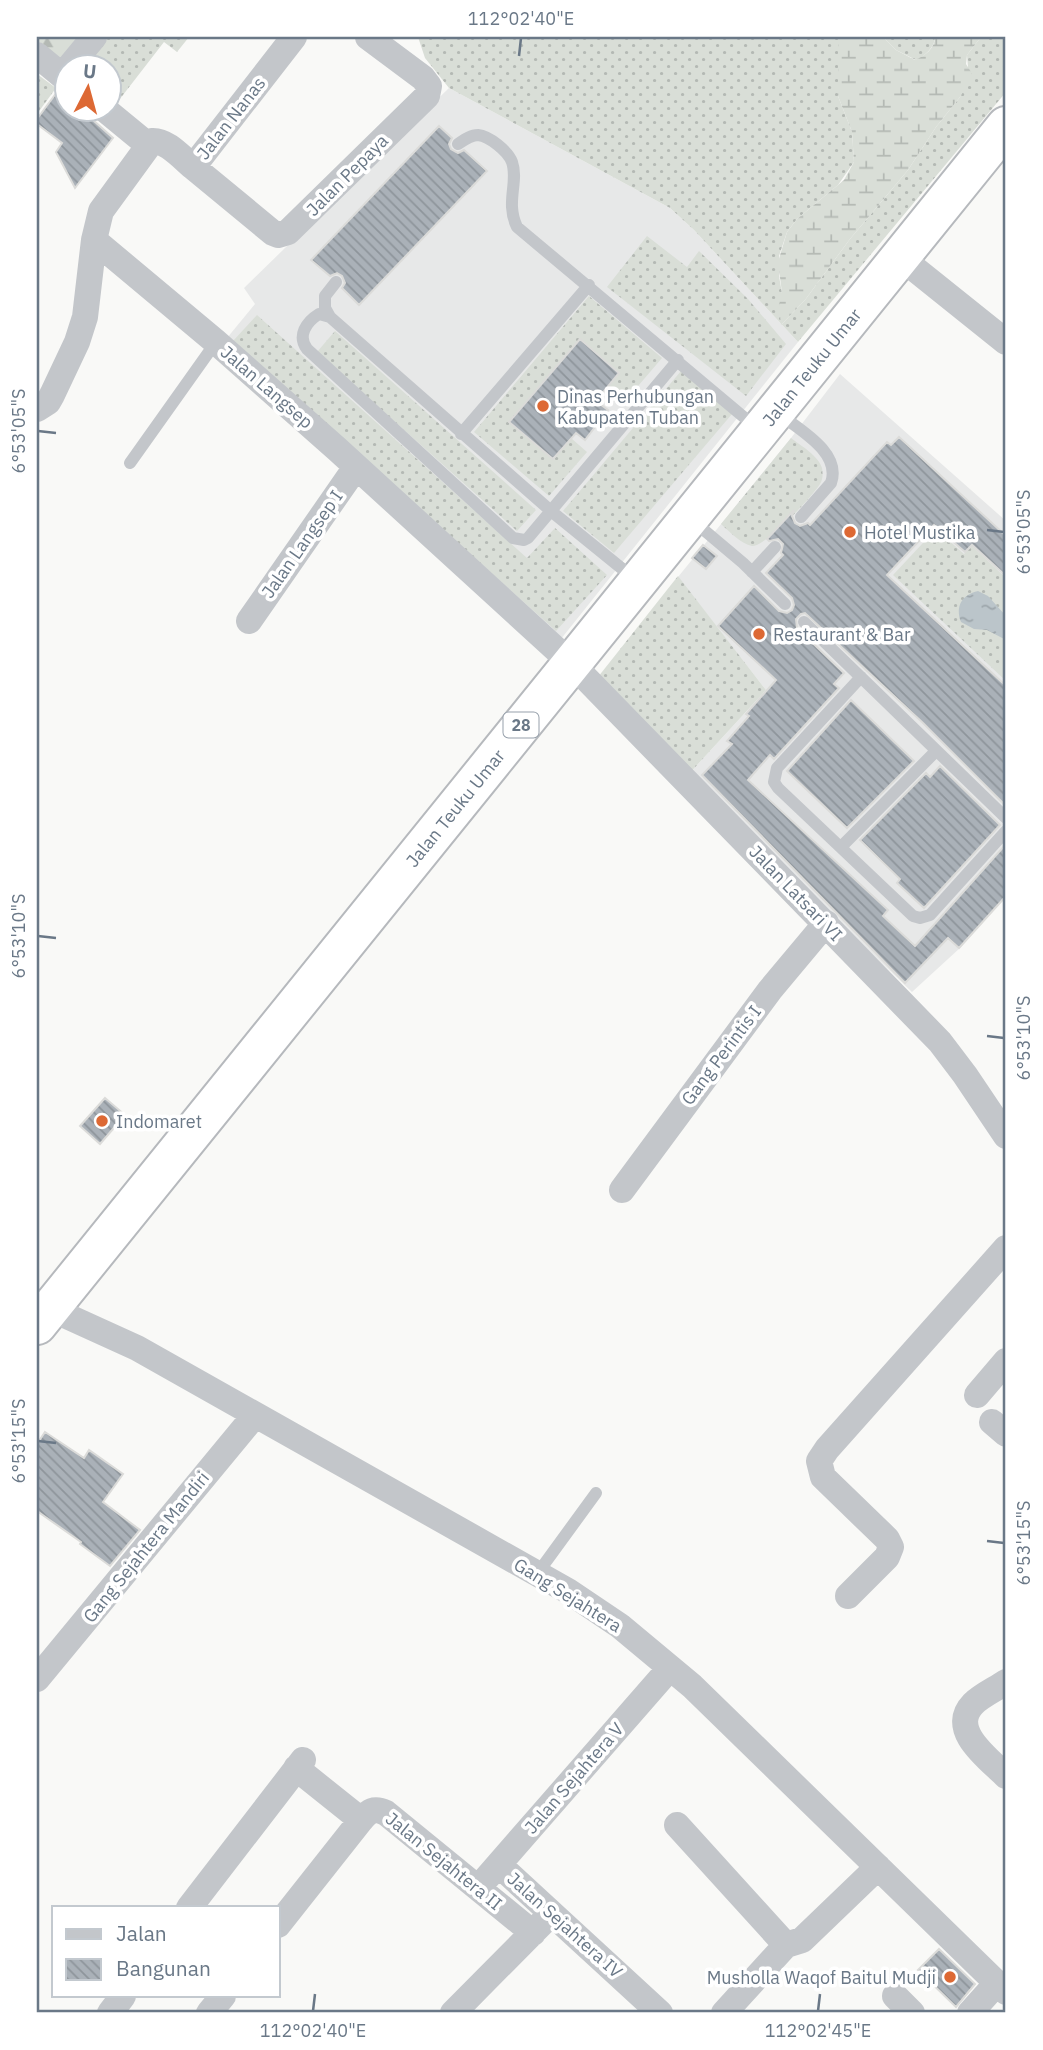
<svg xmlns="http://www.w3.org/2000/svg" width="1043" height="2050" font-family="'IBM Plex Sans',sans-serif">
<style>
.built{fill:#e7e8e8}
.grass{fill:url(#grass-dots)}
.forest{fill:url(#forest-firs)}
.wetland{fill:url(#wetland-marsh)}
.water{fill:url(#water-ripples)}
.building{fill:url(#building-back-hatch);stroke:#dbdbd9;stroke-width:2}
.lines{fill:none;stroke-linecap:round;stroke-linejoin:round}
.highway-casing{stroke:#b6b9bd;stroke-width:42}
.lane{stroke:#c3c6ca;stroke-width:12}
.street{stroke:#c3c6ca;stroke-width:26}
.highway{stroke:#fff;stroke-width:38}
.ticks{fill:none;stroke:#6a7887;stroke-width:2.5}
.poi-dot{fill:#dd6934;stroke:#fff;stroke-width:2.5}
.labels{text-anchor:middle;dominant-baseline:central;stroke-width:7;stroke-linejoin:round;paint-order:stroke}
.shield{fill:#fff;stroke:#97a0ab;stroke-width:2}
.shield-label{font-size:16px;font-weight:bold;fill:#6a7887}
.street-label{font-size:18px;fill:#6a7887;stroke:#fff}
.poi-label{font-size:18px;fill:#6a7887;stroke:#fff;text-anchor:start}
.neatline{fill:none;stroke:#6a7887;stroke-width:2.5}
.ticks-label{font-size:18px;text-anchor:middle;fill:#6a7887}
</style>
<defs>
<pattern id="grass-dots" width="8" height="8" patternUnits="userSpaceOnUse" patternTransform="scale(1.75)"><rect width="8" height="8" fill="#d9ded7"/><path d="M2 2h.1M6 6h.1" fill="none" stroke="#b4b9b4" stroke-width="1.8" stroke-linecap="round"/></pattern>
<pattern id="forest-firs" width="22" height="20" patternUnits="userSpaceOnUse" patternTransform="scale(1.75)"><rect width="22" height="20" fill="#d9ded7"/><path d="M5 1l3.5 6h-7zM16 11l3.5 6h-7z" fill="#b4b9b4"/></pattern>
<pattern id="wetland-marsh" width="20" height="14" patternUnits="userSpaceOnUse" patternTransform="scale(1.75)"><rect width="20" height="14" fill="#d9ded7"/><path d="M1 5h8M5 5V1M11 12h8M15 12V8" fill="none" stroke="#b4b9b4"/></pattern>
<pattern id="water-ripples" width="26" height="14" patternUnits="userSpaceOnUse" patternTransform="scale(1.75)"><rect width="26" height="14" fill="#bbc5ca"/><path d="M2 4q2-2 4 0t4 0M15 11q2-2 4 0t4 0" fill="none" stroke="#9ca5aa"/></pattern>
<pattern id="building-back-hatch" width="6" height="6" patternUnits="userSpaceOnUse" patternTransform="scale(1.75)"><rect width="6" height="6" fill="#aab1b8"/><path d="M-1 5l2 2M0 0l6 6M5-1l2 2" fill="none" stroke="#8e959b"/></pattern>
</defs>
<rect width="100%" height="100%" fill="#f9f9f7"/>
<path class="built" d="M 449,88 L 670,208 L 694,230 L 798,342 L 561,639 L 227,338 L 255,304 L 244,288 Z
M 840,374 L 1006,521 L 1006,897 L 960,948 L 912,992 L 687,776 L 766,690 L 678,577 L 791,438 Z"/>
<path class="grass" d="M 106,37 L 189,37 L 177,52 L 164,42 L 116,104 L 109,98 L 108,66 L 83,66 Z
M 418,37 L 838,37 L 838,96 L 852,132 L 854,162 L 838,185 L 797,219 L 787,232 L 779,256 L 779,276 L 782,293 L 782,324 L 805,300 L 850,239 L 908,170 L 936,127 L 960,97 L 968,67 L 967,55 L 981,37 L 1006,37 L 1006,92 L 798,342 L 694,230 L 670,208 L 449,88 L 425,58 Z
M 883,37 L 935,37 C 935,47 925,56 916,60 L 896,50 Z
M 37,74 L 56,88 L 37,114 Z
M 647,236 L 687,267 L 699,251 L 748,299 L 786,344 L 746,396 L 607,287 Z
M 589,296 L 662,358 L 621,406 L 604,391 L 620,373 L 580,339 L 571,438 L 587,452 L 549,496 L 474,432 Z
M 257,315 L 527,558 L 555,528 L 607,575 L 556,631 L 233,341 Z
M 335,331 L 536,510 L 517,531 L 317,352 Z
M 681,371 L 732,414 L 614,553 L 563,511 Z
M 791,438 C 801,446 818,455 822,468 C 823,474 823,479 820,484 C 813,496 765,547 752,546 C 741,544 730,532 721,524 Z
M 936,529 L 964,554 L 972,546 L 1006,578 L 1006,681 L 893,575 Z
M 678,576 L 766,690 L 687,776 L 598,677 Z"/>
<path class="forest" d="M 37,37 L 82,37 L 63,62 L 37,41 Z"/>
<path class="wetland" d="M 838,37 L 883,37 L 896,50 L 915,60 C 925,56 935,48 935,37 L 981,37 L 967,55 L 966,64 L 971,72 L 971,79 L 960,97 L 936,127 L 908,170 L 850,239 L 805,300 L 781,325 L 779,305 L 782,293 L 778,262 L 787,232 L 797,219 L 844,180 L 854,162 L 852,132 L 838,96 Z"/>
<path class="water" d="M 978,591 L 988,596 L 1006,616 L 1006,640 L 987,630 L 974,629 L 961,622 C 955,606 962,595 978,591 Z"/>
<path class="building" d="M 57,92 L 66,94 L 66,108 L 84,108 L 93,120 L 113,138 L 75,188 L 56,152 L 62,143 L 37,124 L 37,119 Z
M 439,126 L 452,138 L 449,144 L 451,149 L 458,153 L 464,150 L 487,171 L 359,305 L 342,288 L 345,283 L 342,276 L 337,273 L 330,276 L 311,260 Z
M 580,339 L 619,373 L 596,401 L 608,410 L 585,440 L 576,433 L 553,459 L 509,422 Z
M 899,437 L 1006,536 L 1006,576 L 972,545 L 965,552 L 934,525 L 887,575 L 1006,686 L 1006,806 L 922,722 L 805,613 L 801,614 L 796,619 L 797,628 L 844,673 L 834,684 L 839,688 L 774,759 L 770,755 L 748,780 L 888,910 L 883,916 L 915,946 L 1006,844 L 1006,896 L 959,948 L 948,938 L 905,983 L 702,775 L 732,744 L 727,741 L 749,716 L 746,714 L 776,680 L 718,626 L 754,586 L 779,611 L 787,613 L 792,610 L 794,605 L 792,598 L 766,573 L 783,555 L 781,553 L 783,544 L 778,539 L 769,541 L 767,539 L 794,510 L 792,516 L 795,523 L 800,526 L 808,523 L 810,525 L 887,442 L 891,445 Z
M 703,545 L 717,556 L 706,569 L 692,558 Z
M 851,700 L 914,761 L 847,828 L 787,771 Z
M 940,766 L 1000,825 L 924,908 L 897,883 L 900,879 L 860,840 L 926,773 L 930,777 Z
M 105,1098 L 125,1115 L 100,1144 L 80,1126 Z
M 45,1432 L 84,1458 L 89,1450 L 123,1474 L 103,1502 L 140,1530 L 110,1566 L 80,1544 L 81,1542 L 37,1511 L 37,1444 Z
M 939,1949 L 975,1984 L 956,2007 L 918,1970 Z"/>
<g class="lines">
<g class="highway-casing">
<g id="highway">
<path id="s1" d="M 37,1325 L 1006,126"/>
</g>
</g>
<path class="lane" d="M 458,144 C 464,140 471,135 478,135 C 489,136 508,151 512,162 C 519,182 505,202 517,227 L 758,429
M 330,317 L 325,308 L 325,296 L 336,282
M 778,413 C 798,429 842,452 831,483 L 801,517
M 461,434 L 589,285
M 130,463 L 216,342
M 692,520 L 743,563 L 785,604
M 752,572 L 775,547
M 636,580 L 551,511 L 330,317 L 319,314 C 306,322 297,336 307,349 L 513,538 L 524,540 L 528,538 L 678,360
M 804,622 L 1006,818
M 861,677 L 777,768 L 774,782 L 778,788 L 913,916 L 920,918 L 930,915 L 1006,831
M 841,847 L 936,751
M 537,1574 L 596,1493"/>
<path class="street" d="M 37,55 L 66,79
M 70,66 L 94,37
M 103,108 L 148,145
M 193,167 L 273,233 L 278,235 L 288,232 L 427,96 L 429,86 L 423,78 L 368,37
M 94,240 L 216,342 L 337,449 L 571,663 L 940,1042 L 965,1075 L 1006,1136
M 900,257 L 1006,342
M 37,409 L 48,402 L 52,395 L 77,342 L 85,317 L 94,240 L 101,211 L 152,141 C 167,140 181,157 193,167 L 294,37
M 249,621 L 356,467
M 622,1190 L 770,990 L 826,923
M 38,1303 L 137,1348 L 568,1591 L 620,1626 L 692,1686 L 1006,1992
M 977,1395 L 1006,1361
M 992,1422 L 1006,1434
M 848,1596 L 887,1557 L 891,1547 L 887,1539 L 823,1477 L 819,1461 L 827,1449 L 1006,1248
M 37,1679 L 255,1415
M 1006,1682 C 996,1689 982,1695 973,1704 C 948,1730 989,1759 1006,1776
M 296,1768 L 361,1820
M 677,1825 L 786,1945
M 499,1865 L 660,2013
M 478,1888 L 670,1668
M 189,1908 L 303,1760
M 278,1925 L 361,1820 C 369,1811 374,1807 386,1813 L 533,1933
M 895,1996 L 912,2013
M 110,2013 L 123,1996
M 209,2013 L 223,1996
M 453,2013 L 545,1920
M 724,2013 L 786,1945 L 802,1940 L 878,1867
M 970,2013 L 997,1983"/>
<use href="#highway" class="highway"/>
</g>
<path class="ticks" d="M 519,56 L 521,38M 38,431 L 56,433M 987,530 L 1004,532M 38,936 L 56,938M 987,1036 L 1004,1038M 38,1441 L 56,1443M 987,1541 L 1004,1543M 313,2011 L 315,1994M 818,2011 L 820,1994"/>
<g class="poi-dot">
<circle cx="543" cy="406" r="7"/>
<circle cx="850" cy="532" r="7"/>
<circle cx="759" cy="634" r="7"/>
<circle cx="102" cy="1121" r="7"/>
<circle cx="950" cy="1977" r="7"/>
</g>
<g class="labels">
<rect class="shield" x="503.5" y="712.5" width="35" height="25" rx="5"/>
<g class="shield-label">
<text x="521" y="725">28</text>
</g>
<g class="street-label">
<text transform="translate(231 118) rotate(-52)">Jalan Nanas</text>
<text transform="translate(347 175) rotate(-45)">Jalan Pepaya</text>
<text stroke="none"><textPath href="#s1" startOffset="1232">Jalan Teuku Umar</textPath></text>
<text transform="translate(267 387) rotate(41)">Jalan Langsep</text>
<text transform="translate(302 544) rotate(-55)">Jalan Langsep I</text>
<text stroke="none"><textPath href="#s1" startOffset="665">Jalan Teuku Umar</textPath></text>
<text transform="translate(796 893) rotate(46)">Jalan Latsari VI</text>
<text transform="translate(721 1055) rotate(-53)">Gang Perintis I</text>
<text transform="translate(146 1547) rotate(-51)">Gang Sejahtera Mandiri</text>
<text transform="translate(568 1595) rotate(32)">Gang Sejahtera</text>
<text transform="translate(574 1778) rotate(-49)">Jalan Sejahtera V</text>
<text transform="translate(444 1861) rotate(39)">Jalan Sejahtera II</text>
<text transform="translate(565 1925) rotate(42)">Jalan Sejahtera IV</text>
</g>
<g class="poi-label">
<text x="557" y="396">Dinas Perhubungan<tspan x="557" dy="21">Kabupaten Tuban</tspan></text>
<text x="864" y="532">Hotel Mustika</text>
<text x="773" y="634">Restaurant &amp; Bar</text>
<text x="116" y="1121">Indomaret</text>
<text x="936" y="1977" text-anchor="end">Musholla Waqof Baitul Mudji</text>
</g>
</g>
<rect width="1043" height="2050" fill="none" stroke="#ffffff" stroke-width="77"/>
<rect x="52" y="1906" width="228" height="91" fill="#ffffff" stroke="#c3c9cf" stroke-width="2"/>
<rect x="66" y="1929" width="35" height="10" fill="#c3c6ca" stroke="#c3c9cf" stroke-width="2"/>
<text x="116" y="1941" font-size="21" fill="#6a7887">Jalan</text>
<rect x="66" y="1959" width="35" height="21" fill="url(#building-back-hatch)" stroke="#c3c9cf" stroke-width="2"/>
<text x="116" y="1976" font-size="21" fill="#6a7887">Bangunan</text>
<g transform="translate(88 88) rotate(6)"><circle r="33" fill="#ffffff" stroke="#c3c9cf" stroke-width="2"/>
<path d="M0-5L12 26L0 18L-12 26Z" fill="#dd6934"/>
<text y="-10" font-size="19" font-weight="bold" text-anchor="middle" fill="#6a7887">U</text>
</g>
<rect x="38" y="38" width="966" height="1973" class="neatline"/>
<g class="ticks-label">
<text x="521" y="25">112°02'40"E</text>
<text transform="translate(19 431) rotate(-90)" y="6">6°53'05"S</text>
<text transform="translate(1024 532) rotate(-90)" y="6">6°53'05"S</text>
<text transform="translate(19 936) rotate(-90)" y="6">6°53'10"S</text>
<text transform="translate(1024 1038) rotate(-90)" y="6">6°53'10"S</text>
<text transform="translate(19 1441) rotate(-90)" y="6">6°53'15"S</text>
<text transform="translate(1024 1543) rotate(-90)" y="6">6°53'15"S</text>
<text x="313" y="2037">112°02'40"E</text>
<text x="818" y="2037">112°02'45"E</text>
</g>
</svg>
